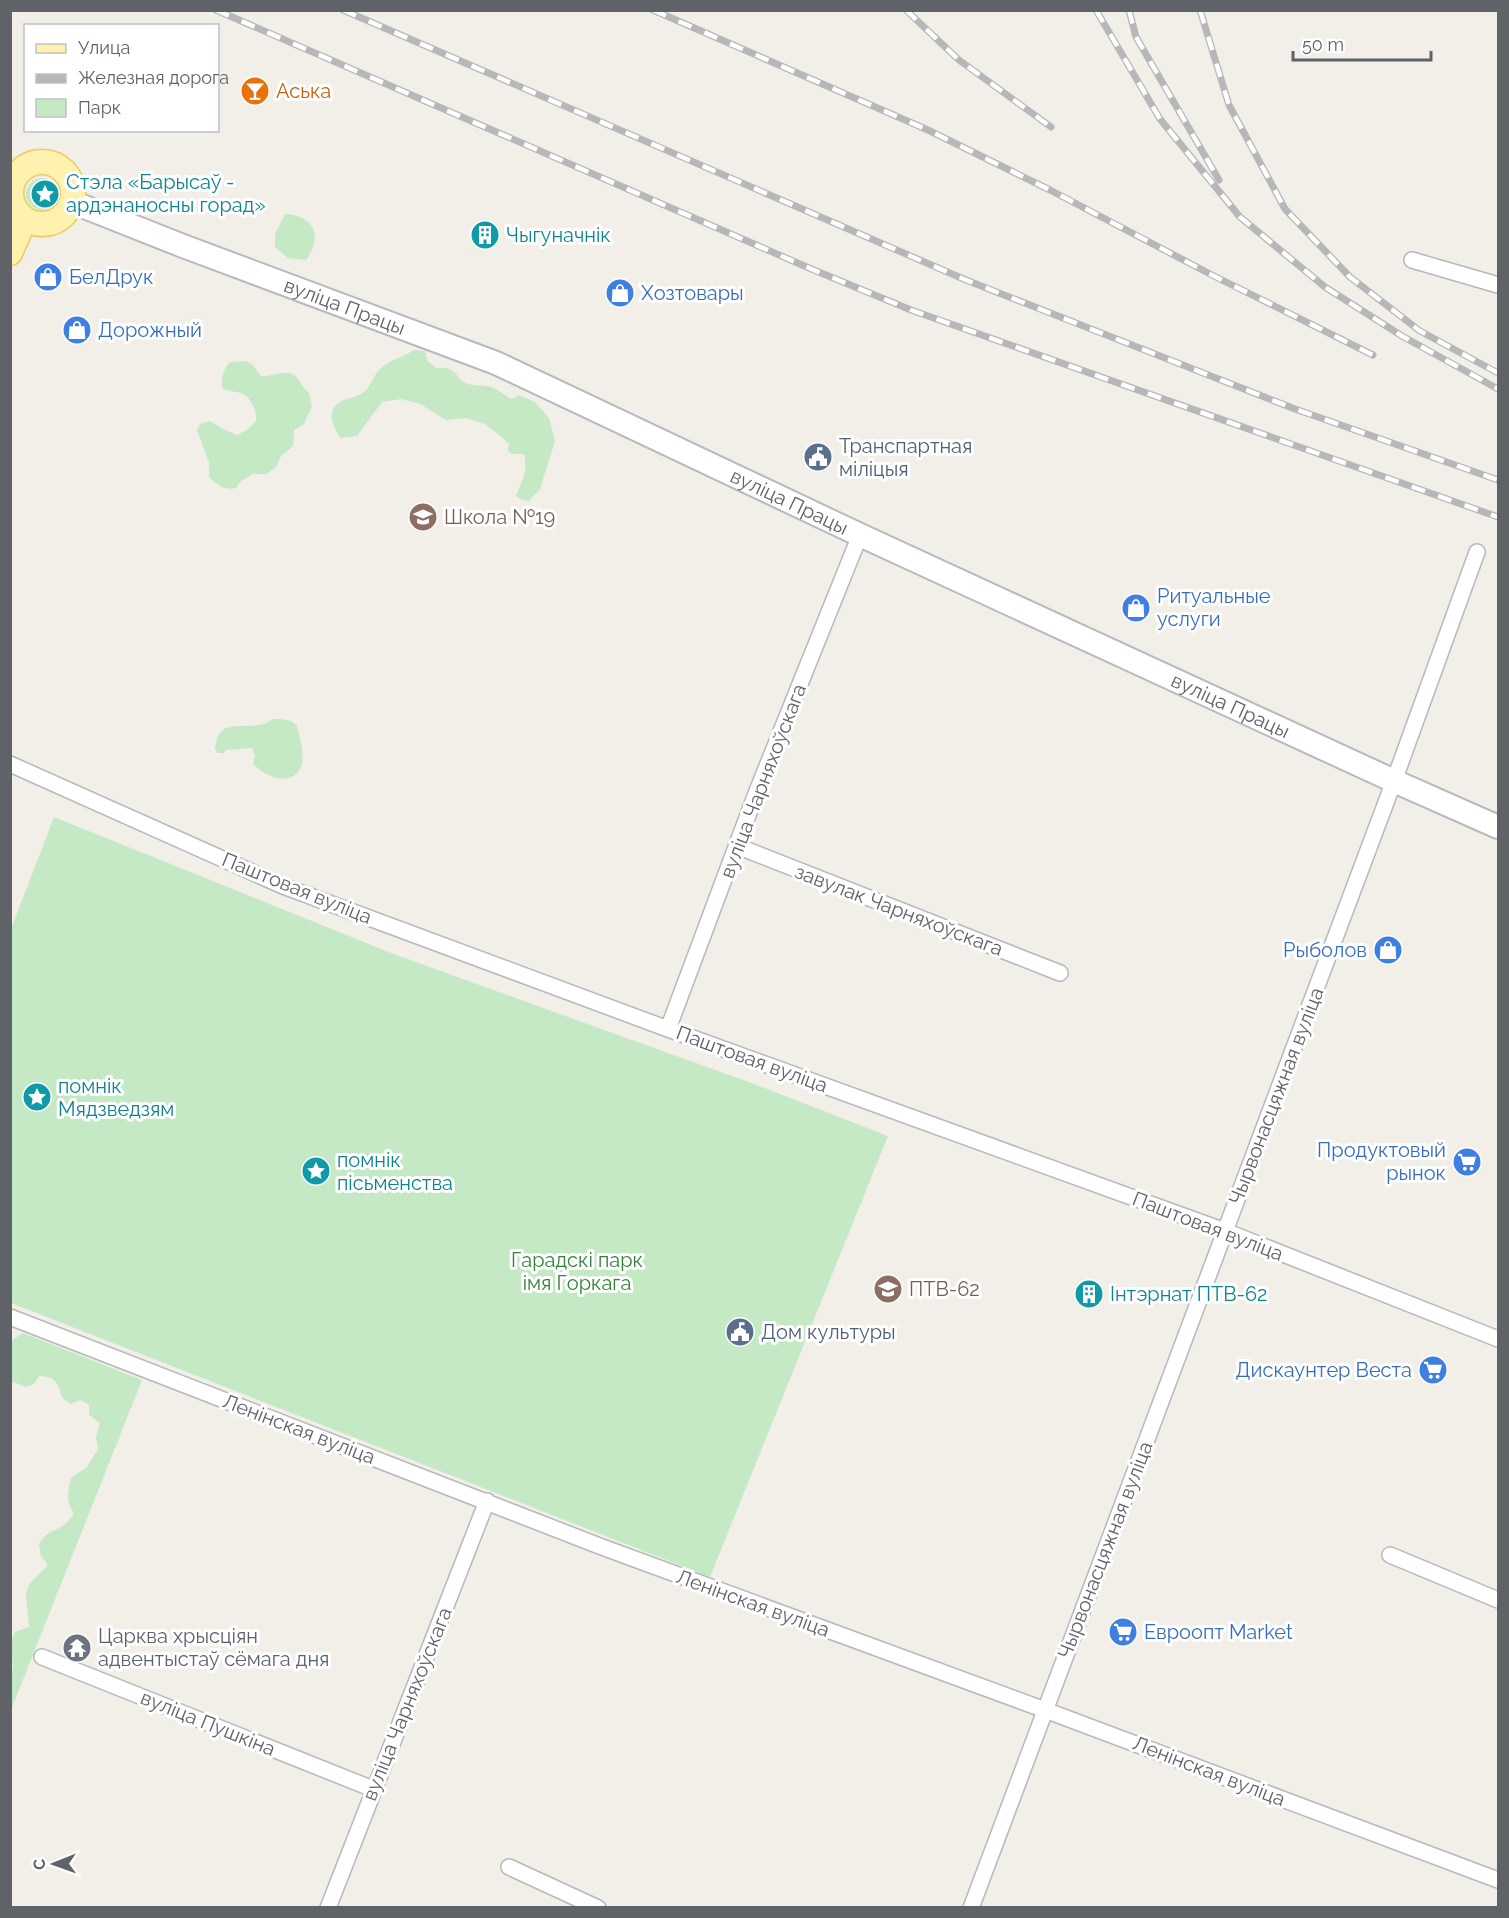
<svg xmlns="http://www.w3.org/2000/svg" width="1509" height="1918" font-family="Raleway,sans-serif">
<style>
.green{fill:#c5e8c5}
.lines{fill:none;stroke-linecap:round;stroke-linejoin:round}
.street-casing{stroke:#b5b8bc;stroke-width:18}
.secondary-casing{stroke:#b6babf;stroke-width:26}
.primary-casing{stroke:#f2c960;stroke-width:27}
.street{stroke:#fff;stroke-width:15}
.secondary{stroke:#fff;stroke-width:22}
.primary{stroke:#fff2af;stroke-width:24}
.rail-casing{stroke:#b6b7b8;stroke-width:7}
.rail{stroke:#fff;stroke-width:4.5;stroke-dasharray:14;stroke-linecap:butt}
.labels{text-anchor:middle;dominant-baseline:central;stroke-width:6;stroke-linejoin:round;paint-order:stroke}
.food-label{font-size:20px;fill:#c56008;stroke:#fff;text-anchor:start}
.culture-label{font-size:20px;fill:#0d838f;stroke:#fff;text-anchor:start}
.shop-label{font-size:20px;fill:#366cbe;stroke:#fff;text-anchor:start}
.street-label{font-size:20px;fill:#5f6368;stroke:#fff}
.service-label{font-size:20px;fill:#4e5e75;stroke:#fff;text-anchor:start}
.education-label{font-size:20px;fill:#785e54;stroke:#fff;text-anchor:start}
.park-label{font-size:20px;fill:#348238;stroke:#fff}
.worship-label{font-size:20px;fill:#5b616d;stroke:#fff;text-anchor:start}
</style>
<rect width="100%" height="100%" fill="#f1efe8"/>
<path class="green" d="M26 194a16 16 0 1 1 32 0a16 16 0 1 1-32 0Z
M 285,214 C 315,216 323,236 306,260 L 288,258 L 275,247 L 275,234 Z
M 414,350 L 425,351 L 428,361 L 436,368 C 459,366 454,379 468,384 C 475,386 481,385 487,386 C 496,387 504,396 512,399 L 519,395 L 535,402 L 549,418 L 555,441 L 540,489 L 529,501 L 522,500 L 516,496 C 522,481 528,470 524,454 L 512,454 L 508,451 L 509,444 L 498,434 L 483,423 L 465,418 L 446,420 L 420,404 L 401,399 L 382,402 L 357,436 L 341,438 C 331,426 325,407 344,400 C 351,398 360,396 365,391 C 372,384 374,374 381,368 C 391,359 404,357 414,350 Z
M 246,361 L 253,365 L 261,376 C 271,377 285,369 294,375 C 301,380 302,389 309,393 L 312,406 L 304,424 L 294,430 L 293,446 L 281,456 L 276,467 L 266,474 L 253,474 L 241,481 L 236,488 C 225,491 217,485 209,477 L 209,463 L 197,430 L 200,424 L 210,421 L 223,429 L 237,435 L 247,430 L 256,421 C 257,409 250,394 237,392 C 231,391 228,391 222,388 C 221,379 223,369 230,362 Z
M 273,719 C 280,719 291,719 296,725 C 298,728 299,735 300,739 C 312,781 281,790 253,764 L 255,756 L 252,748 L 226,750 L 224,753 L 218,753 L 215,749 C 218,718 238,729 260,725 C 265,724 269,722 273,719 Z
M 54,817 L 391,953 L 754,1084 L 888,1136 L 710,1577 L 11,1303 L 11,929 Z
M 23,1333 L 142,1380 L 11,1710 L 11,1671 L 13,1669 L 11,1642 L 15,1632 L 29,1627 L 26,1593 L 30,1583 L 48,1565 L 41,1556 L 39,1544 C 51,1525 62,1534 74,1513 C 65,1500 68,1493 71,1478 L 87,1467 L 98,1449 L 96,1437 L 100,1423 L 89,1415 L 89,1405 L 80,1400 L 71,1404 L 62,1398 C 58,1382 56,1377 39,1376 L 34,1384 L 26,1387 L 14,1382 L 11,1384 L 11,1341 Z"/>
<g class="lines">
<g class="street-casing">
<path id="street" d="M 1412,260 L 1498,285
M 10,764 L 283,886 L 668,1029 L 1225,1231 L 1498,1339
M 737,846 L 1060,973
M 668,1029 L 757,791 L 860,535
M 10,1317 L 602,1547 L 1045,1710 L 1498,1880
M 1390,1555 L 1498,1600
M 42,1657 L 373,1789
M 509,1867 L 598,1908
M 328,1908 L 487,1501
M 971,1908 L 1394,781 L 1477,552"/>
</g>
<g class="secondary-casing">
<g id="secondary">
<path id="s1" d="M 72,202 L 183,246 L 496,363 L 860,535 L 1394,781 L 1498,827"/>
</g>
</g>
<g class="primary-casing">
<path id="primary" d="M11 193a31 31 0 1 1 62 0a31 31 0 1 1-62 0Z
M 10,253 L 25,219"/>
</g>
<use href="#street" class="street"/>
<use href="#secondary" class="secondary"/>
<use href="#primary" class="primary"/>
<g class="rail-casing">
<path id="rail" d="M 216,10 L 809,268 L 911,310 L 1498,517
M 343,10 L 966,280 L 1295,409 L 1498,480
M 653,10 L 928,130 L 1050,190 L 1212,275 L 1373,355
M 906,10 L 959,60 L 1051,127
M 1096,10 L 1160,119 L 1240,217 L 1325,287 L 1402,336 L 1498,389
M 1129,10 L 1136,37 L 1219,180
M 1200,10 L 1229,105 L 1285,209 L 1350,277 L 1420,331 L 1498,373"/>
</g>
<use href="#rail" class="rail"/>
</g>
<defs>
<g id="bar-disc" transform="scale(1.5)"><circle r="9.5" fill="#e8710a" stroke="#fff"/><path d="M-6-5H6L.8 .8V4.5H3.5V6h-7V4.5H-.8V.8Z" fill="#fff"/></g>
<g id="sight-disc" transform="scale(1.5)"><circle r="9.5" fill="#0f9aa8" stroke="#fff"/><path d="M0-6L1.8-2.2L6-1.7L2.9 1.2L3.7 5.4L0 3.3L-3.7 5.4L-2.9 1.2L-6-1.7L-1.8-2.2Z" fill="#fff"/></g>
<g id="building-disc" transform="scale(1.5)"><circle r="9.5" fill="#0f9aa8" stroke="#fff"/><path d="M-4-6H4V6H1V3H-1V6H-4ZM-2.5-4.3h1.7v1.8h-1.7ZM.8-4.3h1.7v1.8H.8ZM-2.5-1h1.7V.8h-1.7ZM.8-1h1.7V.8H.8Z" fill="#fff"/></g>
<g id="shop-disc" transform="scale(1.5)"><circle r="9.5" fill="#3f7fe0" stroke="#fff"/><path d="M-5-2.5h2.3a2.7 3.5 0 0 1 5.4 0H5L5.5 6h-11ZM-1.5-2.5h3a1.5 2.3 0 0 0-3 0Z" fill="#fff"/></g>
<g id="civic-disc" transform="scale(1.5)"><circle r="9.5" fill="#5c6f8a" stroke="#fff"/><path d="M-.6-6.5H3V-4.5H.6V-3L4-1V1h2V6H-6V1h2V-1L-.6-3ZM-1.2 2.5V6h2.4V2.5Z" fill="#fff"/></g>
<g id="school-disc" transform="scale(1.5)"><circle r="9.5" fill="#8d6e63" stroke="#fff"/><path d="M0-5L7-2L0 1L-7-2ZM-4 1L0 2.5L4 1V4Q0 6-4 4Z" fill="#fff"/></g>
<g id="supermarket-disc" transform="scale(1.5)"><circle r="9.5" fill="#3f7fe0" stroke="#fff"/><path d="M-6-5.5h2.5l.6 2H6L4.5 2H-2.5L-4.4-4H-6ZM-1.5 3.2a1.3 1.3 0 1 0 .1 0ZM3 3.2a1.3 1.3 0 1 0 .1 0Z" fill="#fff"/></g>
<g id="university-disc" transform="scale(1.5)"><circle r="9.5" fill="#8d6e63" stroke="#fff"/><path d="M0-5L7-2L0 1L-7-2ZM-4 1L0 2.5L4 1V4Q0 6-4 4Z" fill="#fff"/></g>
<g id="temple-disc" transform="scale(1.5)"><circle r="9.5" fill="#6b7280" stroke="#fff"/><path d="M0-6L5-2H3V0L6.5 2.5H4V6H1.5V3h-3V6H-4V2.5H-6.5L-3 0V-2H-5Z" fill="#fff"/></g>
</defs>
<g fill-rule="evenodd">
<use href="#bar-disc" x="255" y="91"/>
<use href="#sight-disc" x="45" y="194"/>
<use href="#building-disc" x="485" y="235"/>
<use href="#shop-disc" x="48" y="277"/>
<use href="#shop-disc" x="620" y="293"/>
<use href="#shop-disc" x="77" y="330"/>
<use href="#civic-disc" x="818" y="457"/>
<use href="#school-disc" x="423" y="517"/>
<use href="#shop-disc" x="1136" y="608"/>
<use href="#shop-disc" x="1388" y="950"/>
<use href="#sight-disc" x="37" y="1097"/>
<use href="#supermarket-disc" x="1467" y="1162"/>
<use href="#sight-disc" x="316" y="1171"/>
<use href="#university-disc" x="888" y="1289"/>
<use href="#building-disc" x="1089" y="1294"/>
<use href="#civic-disc" x="740" y="1332"/>
<use href="#supermarket-disc" x="1433" y="1370"/>
<use href="#supermarket-disc" x="1123" y="1632"/>
<use href="#temple-disc" x="77" y="1648"/>
</g>
<g class="labels">
<g class="food-label">
<text x="276" y="91">Аська</text>
</g>
<g class="culture-label">
<text x="66" y="182">Стэла «Барысаў -<tspan x="66" dy="23">ардэнаносны горад»</tspan></text>
<text x="506" y="235">Чыгуначнік</text>
<text x="58" y="1086">помнік<tspan x="58" dy="23">Мядзведзям</tspan></text>
<text x="337" y="1160">помнік<tspan x="337" dy="23">пісьменства</tspan></text>
<text x="1110" y="1294">Інтэрнат ПТВ-62</text>
</g>
<g class="shop-label">
<text x="69" y="277">БелДрук</text>
<text x="641" y="293">Хозтовары</text>
<text x="98" y="330">Дорожный</text>
<text x="1157" y="596">Ритуальные<tspan x="1157" dy="23">услуги</tspan></text>
<text x="1367" y="950" text-anchor="end">Рыболов</text>
<text x="1446" y="1150" text-anchor="end">Продуктовый<tspan x="1446" dy="23">рынок</tspan></text>
<text x="1412" y="1370" text-anchor="end">Дискаунтер Веста</text>
<text x="1144" y="1632">Евроопт Market</text>
</g>
<g class="street-label">
<text stroke="none"><textPath href="#s1" startOffset="292">вуліца Працы</textPath></text>
<text stroke="none"><textPath href="#s1" startOffset="778">вуліца Працы</textPath></text>
<text stroke="none"><textPath href="#s1" startOffset="1264">вуліца Працы</textPath></text>
<text transform="translate(763 781) rotate(-69)">вуліца Чарняхоўскага</text>
<text transform="translate(297 888) rotate(22)">Паштовая вуліца</text>
<text transform="translate(899 910) rotate(21)">завулак Чарняхоўскага</text>
<text transform="translate(752 1059) rotate(20)">Паштовая вуліца</text>
<text transform="translate(1276 1096) rotate(-69)">Чырвонасцяжная вуліца</text>
<text transform="translate(1208 1226) rotate(21)">Паштовая вуліца</text>
<text transform="translate(299 1429) rotate(21)">Ленінская вуліца</text>
<text transform="translate(1105 1550) rotate(-69)">Чырвонасцяжная вуліца</text>
<text transform="translate(753 1603) rotate(20)">Ленінская вуліца</text>
<text transform="translate(407 1704) rotate(-68)">вуліца Чарняхоўскага</text>
<text transform="translate(208 1723) rotate(22)">вуліца Пушкіна</text>
<text transform="translate(1209 1771) rotate(21)">Ленінская вуліца</text>
</g>
<g class="service-label">
<text x="839" y="446">Транспартная<tspan x="839" dy="23">міліцыя</tspan></text>
<text x="761" y="1332">Дом культуры</text>
</g>
<g class="education-label">
<text x="444" y="517">Школа №19</text>
<text x="909" y="1289">ПТВ-62</text>
</g>
<g class="park-label">
<text x="577" y="1260">Гарадскі парк<tspan x="577" dy="23">імя Горкага</tspan></text>
</g>
<g class="worship-label">
<text x="98" y="1636">Царква хрысціян<tspan x="98" dy="23">адвентыстаў сёмага дня</tspan></text>
</g>
</g>
<rect width="1509" height="1918" fill="none" stroke="#5f6368" stroke-width="24"/>
<rect x="24" y="24" width="195" height="108" fill="#ffffff" stroke="#bfc1c3" stroke-width="1.5"/>
<rect x="36" y="44" width="30" height="9" fill="#fff2af" stroke="#bfc1c3" stroke-width="1.5"/>
<text x="78" y="54" font-size="18" fill="#5f6368">Улица</text>
<rect x="36" y="74" width="30" height="9" fill="#b6b7b8" stroke="#bfc1c3" stroke-width="1.5"/>
<text x="78" y="84" font-size="18" fill="#5f6368">Железная дорога</text>
<rect x="36" y="99" width="30" height="18" fill="#c5e8c5" stroke="#bfc1c3" stroke-width="1.5"/>
<text x="78" y="114" font-size="18" fill="#5f6368">Парк</text>
<g transform="translate(54 1864) rotate(269)" stroke="#ffffff" stroke-width="4.5" paint-order="stroke">
<path d="M0-4.5L10 22L0 15L-10 22Z" fill="#5f6368"/>
<text y="-9" font-size="16" font-weight="bold" text-anchor="middle" fill="#5f6368">С</text>
</g>
<path d="M1293 51v9h138v-9" fill="none" stroke="#5f6368" stroke-width="3"/>
<text x="1302" y="51" font-size="18" fill="#5f6368" stroke="#ffffff" stroke-width="4.5" paint-order="stroke">50 m</text>
</svg>
